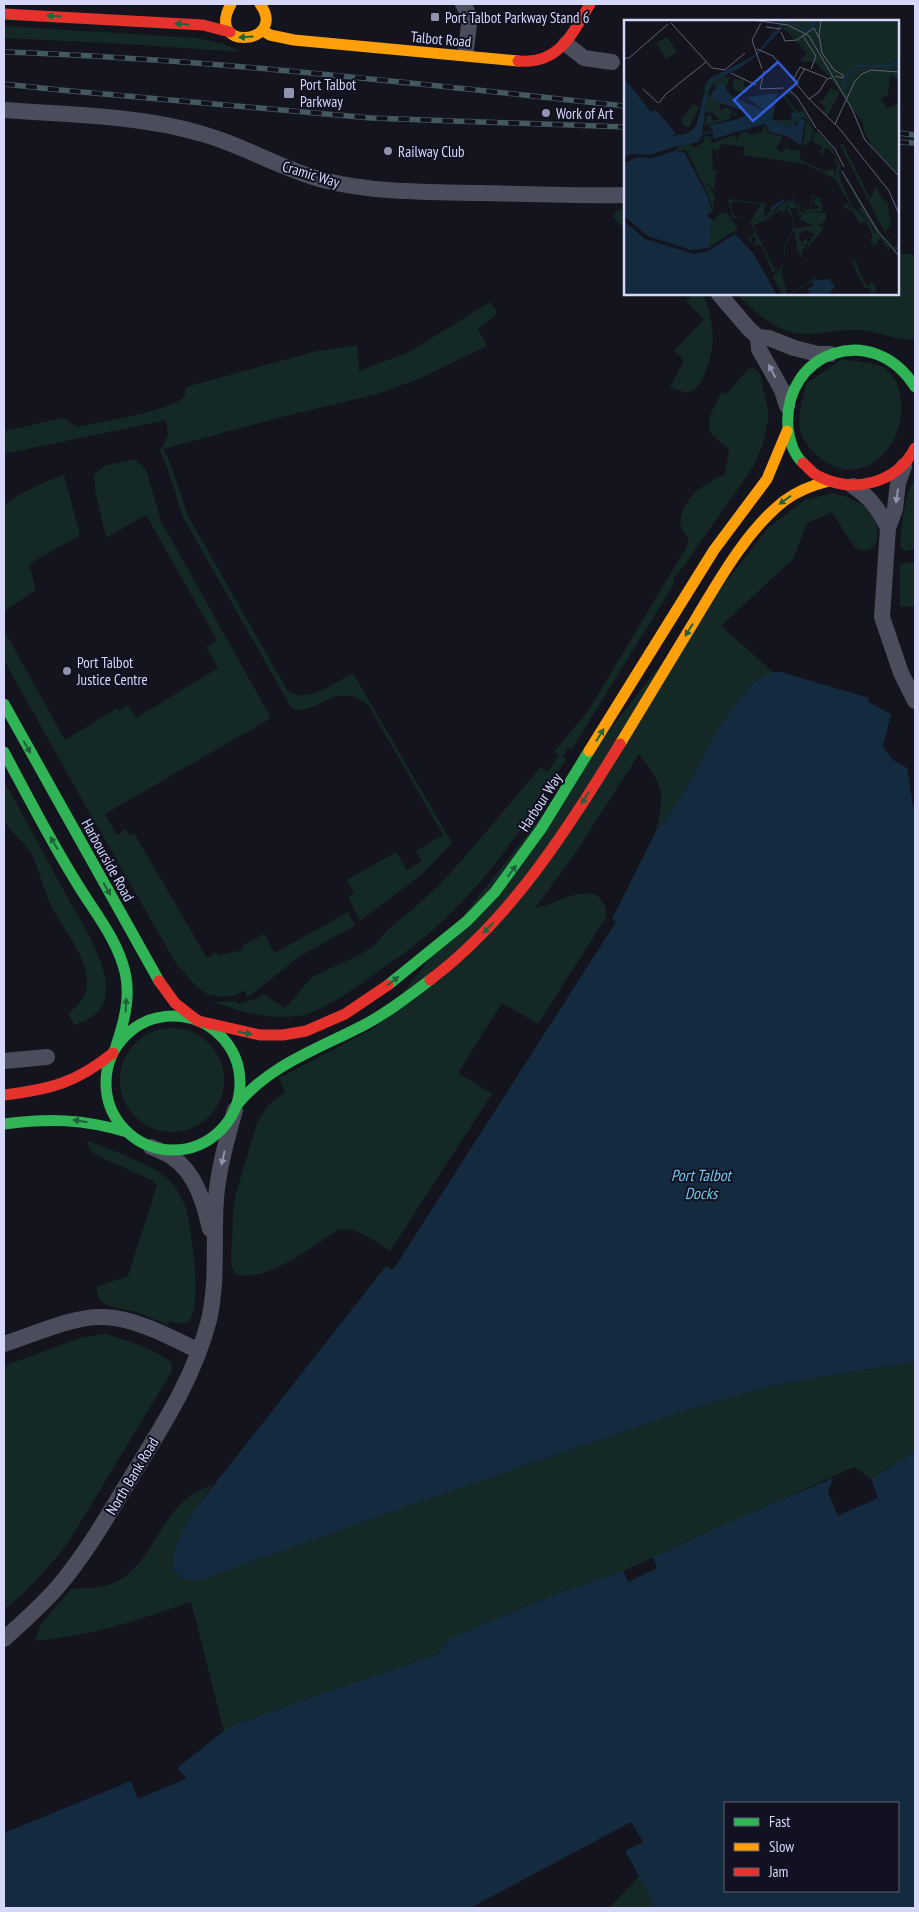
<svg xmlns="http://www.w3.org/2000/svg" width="919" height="1912" font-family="'PT Sans Narrow',sans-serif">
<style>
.green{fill:#142825}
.water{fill:#142b3f;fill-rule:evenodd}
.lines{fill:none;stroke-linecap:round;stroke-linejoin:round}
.street{stroke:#4b4d5d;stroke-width:16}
.fast{stroke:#30b455;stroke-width:11}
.slow{stroke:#ff9f0a;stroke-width:11}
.jam{stroke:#e5322d;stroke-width:11}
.rail-casing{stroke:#445861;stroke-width:5.5}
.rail{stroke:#111121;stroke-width:4;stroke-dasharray:11;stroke-linecap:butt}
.oneway{fill:#20623b}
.oneway2{fill:#9092ac}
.poi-dot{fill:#9293ad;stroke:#111121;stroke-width:2}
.labels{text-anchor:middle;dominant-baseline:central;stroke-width:4;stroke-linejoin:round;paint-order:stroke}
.poi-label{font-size:15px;fill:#d6d8fa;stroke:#111121;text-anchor:start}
.street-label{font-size:15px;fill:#d6d8fa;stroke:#111121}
.water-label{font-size:16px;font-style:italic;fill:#71c9ed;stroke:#111121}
.inset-river{fill:none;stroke:#142b3f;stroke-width:2.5}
.inset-road{fill:none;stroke:#626276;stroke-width:1}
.view{fill:#305cdb;fill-opacity:0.15;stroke:#305cdb;stroke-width:2.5}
.inset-edge{fill:none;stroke:#d6d8fa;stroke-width:2.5}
</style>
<rect width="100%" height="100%" fill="#14141e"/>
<path class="green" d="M 4,26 L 198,38 L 223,44 L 242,52 L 128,44 L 4,38 Z
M 625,209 L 625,229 L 613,217 L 617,210 Z
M 898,253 L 915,255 L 915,339 C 896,341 878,331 859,330 C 845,329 833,332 820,333 C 785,339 759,318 737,294 L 898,294 Z
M 696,294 L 703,294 C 714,323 717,343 705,373 C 701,382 697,391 687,393 L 670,387 L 684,360 L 674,351 L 704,319 L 686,301 L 691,296 Z
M 490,302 L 496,310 L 496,315 L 478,329 L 487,346 L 421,378 L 377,394 L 278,418 L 163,449 L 169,460 L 188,516 L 287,690 C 305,706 335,682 353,673 L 452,843 L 421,875 L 360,921 L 348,897 L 354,893 L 347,880 L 396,852 L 407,870 L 421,861 L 416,851 L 443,835 L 369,706 C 335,676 311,722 291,707 L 183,517 L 168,470 L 160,451 L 168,435 L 166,420 L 4,454 L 4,431 L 63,418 L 78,427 C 103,421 160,413 180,400 C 185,396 186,392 186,387 L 317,351 L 357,345 L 359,371 L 409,352 Z
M 842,359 C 852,361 875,363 883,367 C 888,369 892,377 896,381 C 919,434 866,497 819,457 C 791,434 799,415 806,384 Z
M 754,368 L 760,374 L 769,415 L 763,444 L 753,467 L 684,566 L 674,577 L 674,584 L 572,749 L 568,748 L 563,756 L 566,759 C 532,815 496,870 448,916 C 425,939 392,962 365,981 C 347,993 320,1013 298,1016 C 268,1020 242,1012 213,1002 L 237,1001 L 238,1004 L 256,999 L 264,994 L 285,1008 L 312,977 L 359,955 L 376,944 L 387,930 L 413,909 L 440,884 L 462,860 L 541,767 L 547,772 L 559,756 L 554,752 L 590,708 L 686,548 L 689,541 C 687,536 683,532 681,527 C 679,521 681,514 684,508 C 694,488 706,485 725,474 L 729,449 C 724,445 718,441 713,436 C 702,423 716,404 722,392 L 726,394 L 748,369 Z
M 132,460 L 136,460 L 146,469 L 161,521 L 271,718 L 105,814 L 117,835 L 126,829 L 129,835 L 134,833 L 207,958 L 217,952 L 218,955 L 243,950 L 243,945 L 264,934 L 275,953 L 348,912 L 355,925 L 299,957 L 247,998 L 245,991 L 233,996 L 220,997 L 207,994 L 198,988 L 177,965 L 90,814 L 4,660 L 4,630 L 65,740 L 117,708 L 119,711 L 128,705 L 136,718 L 218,668 L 206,647 L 217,640 L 146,515 L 106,538 L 95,490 L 94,475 L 105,465 Z
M 64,475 L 80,535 L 29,564 L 36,590 L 4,611 L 4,505 C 23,492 42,482 64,475 Z
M 915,477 L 915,549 L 905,551 L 901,548 L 900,544 C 902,521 904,498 915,477 Z
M 833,493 C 860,499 883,513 876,544 C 870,552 862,552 854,547 L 832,512 L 807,523 L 793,559 L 721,626 L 773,672 L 754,682 L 746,690 L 718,729 L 677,804 L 656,831 C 666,795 662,783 639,754 L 572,858 L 535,908 C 557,905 602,872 607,916 L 538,1024 L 502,1003 L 458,1073 L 492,1094 L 390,1251 C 375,1242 356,1226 338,1230 C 316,1244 261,1287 235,1273 L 231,1266 L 233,1211 L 236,1193 L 257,1123 L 268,1105 L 285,1092 L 279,1078 L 376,1027 L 769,527 L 805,500 Z
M 915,562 L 915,606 L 900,607 L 900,564 Z
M 4,781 C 24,817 44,854 64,891 C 79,919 108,960 106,992 C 105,1011 90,1020 74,1025 L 68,1013 C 114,984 64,934 49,901 C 42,886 39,869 32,855 C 25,842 12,834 5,822 C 1,816 4,789 4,781 Z
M120 1080a52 52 0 1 1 104 0a52 52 0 1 1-104 0Z
M 86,1140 C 108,1149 156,1165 171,1182 C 178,1190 183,1200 186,1209 C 191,1226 204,1311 188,1322 C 183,1325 175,1322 169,1321 L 168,1325 L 142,1314 L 106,1305 L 99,1299 L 96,1287 L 128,1276 L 157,1185 L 153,1181 L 94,1154 L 90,1149 Z
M 105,1334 C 127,1340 152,1348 171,1362 L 172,1371 L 71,1538 C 52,1565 29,1589 4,1610 L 4,1366 L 80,1338 Z
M 915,1361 L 915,1452 L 871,1479 L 854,1467 L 623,1571 L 556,1594 L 450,1638 L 438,1654 L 246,1721 L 224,1731 L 191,1602 C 141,1619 88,1637 35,1641 L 41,1624 L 71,1589 C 84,1588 101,1588 113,1583 C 147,1570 159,1521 186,1499 C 193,1493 204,1489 213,1484 L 196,1508 L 175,1573 L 182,1579 L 215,1575 L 411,1505 L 690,1409 L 772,1386 Z
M 639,1876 L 649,1894 L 654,1908 L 609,1908 Z"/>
<path class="water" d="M 773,672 L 781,672 L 869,698 L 868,702 L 891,714 L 883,747 L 893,760 L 907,768 L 915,818 L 915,1361 L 772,1386 L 690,1409 L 411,1505 L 215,1575 C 199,1580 183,1586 173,1569 C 172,1545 184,1528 196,1508 L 386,1266 L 393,1270 L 616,922 L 612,919 L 656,831 L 677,804 L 718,729 L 746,690 L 754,682 Z
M 915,1452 L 915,1908 L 654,1908 L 649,1894 L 625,1851 L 643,1842 L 631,1822 L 470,1908 L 4,1908 L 4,1833 L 131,1781 L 138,1799 L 181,1781 L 186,1777 L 177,1768 L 224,1731 L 236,1724 L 438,1654 L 450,1638 L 556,1594 L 623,1571 L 628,1582 L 657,1568 L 653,1557 L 757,1510 L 833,1478 L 828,1492 L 838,1516 L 878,1498 L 871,1479 ZM 725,1803 L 898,1803 L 898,1891 L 725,1891 Z"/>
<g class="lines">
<path class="street" d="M 463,4 L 470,17 L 466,49
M 566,44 L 584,58 L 612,62
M 4,110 C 68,115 136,115 199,133 C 242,144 280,169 323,180 C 373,193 430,192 481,193 C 529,194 577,196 625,195
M 719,294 L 749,329 L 758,337 L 769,338 L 794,348 L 818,354 L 830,354
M 758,337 L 759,349 L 782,390 L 787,406
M 904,466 L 898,483 L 895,509 L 888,528 L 882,617 L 901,673 L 915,701
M 853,486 C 870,497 879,510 888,528
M 4,1061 L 47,1057
M 151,1147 C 158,1150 166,1153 172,1157 C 196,1173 204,1203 210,1229
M 4,1344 C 33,1335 72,1316 103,1317 C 136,1318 170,1337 199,1351
M 4,1639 C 22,1623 40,1607 56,1589 C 88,1552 112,1508 138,1466 C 167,1419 195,1374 209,1320 C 218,1280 213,1240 216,1199 C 218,1170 227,1139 235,1110"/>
<path class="fast" d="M 803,463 C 794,455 789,440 788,428 C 782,351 874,320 915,387
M 4,704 L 159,981
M 4,752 C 28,797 51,842 78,885 C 95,913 117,939 125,972 C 131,997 124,1022 116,1046
M 388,985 L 467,921 L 495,892 L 541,829 L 589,751
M106 1083a67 67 0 1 1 134 0a67 67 0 1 1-134 0Z
M 236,1106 C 269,1065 318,1049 364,1025 C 387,1013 409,996 430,980
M 4,1124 C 49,1118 83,1119 127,1132"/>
<path class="slow" d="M 231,4 C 204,53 289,44 260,4
M 262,30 L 270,35 L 294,40 L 518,61
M 620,744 C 645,703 670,661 695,620 C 719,580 747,530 784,501 C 797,491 813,485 829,481
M 589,751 L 714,550 L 767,479 L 787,431"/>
<path class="jam" d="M 4,14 L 203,25 L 230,32
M 518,61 C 559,65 572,34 590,4
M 803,463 C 808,467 812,473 818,476 C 853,494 896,484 915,448
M 430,980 C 512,918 566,831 620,744
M 159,981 L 175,1003 L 198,1021 L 260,1035 L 283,1035 L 306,1031 L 345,1014 L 388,985
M 4,1095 C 51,1089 76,1083 113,1053"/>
<g class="rail-casing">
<path id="rail" d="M 4,52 C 212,59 419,84 625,106
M 4,84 L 60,90 L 371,118 L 625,127
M 898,133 L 915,135
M 898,142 L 915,143"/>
</g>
<use href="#rail" class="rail"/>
</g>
<defs><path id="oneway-solid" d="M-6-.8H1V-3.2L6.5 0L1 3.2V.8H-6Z" transform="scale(1.25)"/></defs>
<g class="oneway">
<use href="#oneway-solid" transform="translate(54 16) rotate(-177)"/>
<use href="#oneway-solid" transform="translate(182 24) rotate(-176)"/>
<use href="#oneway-solid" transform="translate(246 37) rotate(177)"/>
<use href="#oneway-solid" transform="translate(785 500) rotate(144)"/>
<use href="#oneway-solid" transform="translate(689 630) rotate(122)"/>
<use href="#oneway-solid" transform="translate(600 735) rotate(-58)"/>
<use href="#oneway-solid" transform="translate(27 747) rotate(61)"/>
<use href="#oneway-solid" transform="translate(585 798) rotate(122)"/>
<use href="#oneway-solid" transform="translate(54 843) rotate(-121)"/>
<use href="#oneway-solid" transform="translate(512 871) rotate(-53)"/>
<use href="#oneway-solid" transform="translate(107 889) rotate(61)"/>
<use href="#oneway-solid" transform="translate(488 928) rotate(134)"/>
<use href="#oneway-solid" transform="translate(393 981) rotate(-37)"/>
<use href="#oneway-solid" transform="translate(126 1005) rotate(-87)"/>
<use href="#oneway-solid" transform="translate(245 1033) rotate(11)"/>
<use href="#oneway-solid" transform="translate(80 1121) rotate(-171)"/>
</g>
<g class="oneway2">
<use href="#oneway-solid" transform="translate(772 371) rotate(-117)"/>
<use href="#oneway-solid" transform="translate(897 496) rotate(98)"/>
<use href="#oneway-solid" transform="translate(223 1158) rotate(103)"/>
</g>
<g class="poi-dot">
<rect x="430" y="12" width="10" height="10" rx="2.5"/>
<rect x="283" y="87" width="12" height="12" rx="2.5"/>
<circle cx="546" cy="113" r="5"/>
<circle cx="388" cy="151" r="5"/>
<circle cx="67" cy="671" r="5"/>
</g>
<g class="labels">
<g class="poi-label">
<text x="445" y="17">Port Talbot Parkway Stand 6</text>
<text x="300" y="84">Port Talbot<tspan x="300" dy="17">Parkway</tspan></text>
<text x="556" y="113">Work of Art</text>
<text x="398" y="151">Railway Club</text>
<text x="77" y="662">Port Talbot<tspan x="77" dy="17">Justice Centre</tspan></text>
</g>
<g class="street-label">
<text transform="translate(441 39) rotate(5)">Talbot Road</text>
<text transform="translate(311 174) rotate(17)">Cramic Way</text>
<text transform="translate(540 802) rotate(-57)">Harbour Way</text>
<text transform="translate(108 860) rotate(61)">Harbourside Road</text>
<text transform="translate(132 1476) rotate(-59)">North Bank Road</text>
</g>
<g class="water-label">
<text x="701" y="1175">Port Talbot<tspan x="701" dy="18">Docks</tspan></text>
</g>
</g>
<g transform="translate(624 20)">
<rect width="275" height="275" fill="#14141e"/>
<path d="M 153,0 L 275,0 L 275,59 L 266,56 L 264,75 L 256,78 L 263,88 L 275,84 L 275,155 L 247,126 L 239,108 L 240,105 L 207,59 L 191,42 L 176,41 L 183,33 L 162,10 L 158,12 L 160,9 ZM 43,17 L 53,32 L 42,39 L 32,23 ZM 101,53 L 95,57 L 102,54 L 101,58 L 106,57 L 102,67 L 106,76 L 92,68 L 90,62 L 84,73 L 97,83 L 95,89 L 99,91 L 100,87 L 104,88 L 109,92 L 109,95 L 113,91 L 112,96 L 108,95 L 106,92 L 106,99 L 80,106 L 82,97 L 86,94 L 89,101 L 95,99 L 90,94 L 82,92 L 81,88 L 78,113 L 23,122 L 68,112 L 75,100 L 81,65 L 87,57 ZM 110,59 L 121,60 L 119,64 L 126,73 L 113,71 L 108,67 ZM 207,68 L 216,72 L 203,97 L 198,92 L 202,88 L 195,81 L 200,79 ZM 161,72 L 167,73 L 175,83 L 166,74 L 161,75 L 174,93 L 179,90 L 188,105 L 181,98 L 176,98 L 168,107 L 148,100 L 166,100 L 171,92 L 158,75 ZM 69,84 L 75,87 L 65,108 L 59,105 L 57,100 ZM 182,101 L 190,110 L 187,120 L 179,126 ZM 140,105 L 145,113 L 159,117 L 152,129 L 158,132 L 162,127 L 169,131 L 175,129 L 177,140 L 200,151 L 210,149 L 211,158 L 214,142 L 211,143 L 212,137 L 204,128 L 201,128 L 199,134 L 195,132 L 199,127 L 189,122 L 190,113 L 193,112 L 206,124 L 217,146 L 214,154 L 228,186 L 247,205 L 250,214 L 251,210 L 235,189 L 237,187 L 217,152 L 217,158 L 215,155 L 217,151 L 267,230 L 265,229 L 264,230 L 259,232 L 258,232 L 264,229 L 257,219 L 253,220 L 255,226 L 249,223 L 250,228 L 244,216 L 248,221 L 248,213 L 243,204 L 240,201 L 237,204 L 228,191 L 219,187 L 222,184 L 229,190 L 211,159 L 182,144 L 119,135 L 121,127 L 98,124 L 94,130 L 89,130 L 88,126 L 89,150 L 93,151 L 90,168 L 88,169 L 81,161 L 91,177 L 88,193 L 84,192 L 88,188 L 84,174 L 62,130 L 18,133 L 78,117 L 74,122 L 66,123 L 69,128 L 80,122 L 79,117 L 86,116 L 88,123 L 111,115 L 113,120 L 116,113 L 123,112 L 126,115 L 125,108 L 127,115 L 138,112 ZM 219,124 L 246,179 L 252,167 L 260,181 L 263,180 L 267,206 L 261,211 L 269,226 L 275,226 L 272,232 L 268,227 L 216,125 ZM 173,173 L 169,180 L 172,182 L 168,182 L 177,190 L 171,196 L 175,189 L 165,188 L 170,197 L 169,211 L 161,227 L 160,241 L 160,226 L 168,211 L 169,197 L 163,191 L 166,180 L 160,193 L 157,190 L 152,193 L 146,205 L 150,194 L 155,186 L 163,181 L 168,180 ZM 187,175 L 196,178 L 199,191 L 185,192 L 202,193 L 202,200 L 196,205 L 192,203 L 198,208 L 204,204 L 199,208 L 193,210 L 200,208 L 184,227 L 184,223 L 180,225 L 183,228 L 178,230 L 178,239 L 173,228 L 170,208 L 189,206 L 176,199 L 178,194 L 171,197 L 176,192 L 182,193 L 180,190 L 196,188 L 190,183 L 191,179 L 194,181 L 190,177 L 188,177 L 188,187 L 186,187 L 180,189 L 178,189 L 174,186 L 173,182 L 179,189 L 187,187 ZM 181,210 L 191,214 L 184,223 L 182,217 L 178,224 L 174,214 ZM 104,179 L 141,183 L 140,197 L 153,186 L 146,198 L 129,206 L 150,248 L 154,250 L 160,243 L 157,250 L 148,252 L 138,227 L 135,224 L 131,226 L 144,245 L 130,225 L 133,220 L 130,216 L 126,218 L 129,224 L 123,218 L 131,213 L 126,202 L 137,184 L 108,181 L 107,189 L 110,196 L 120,199 L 108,198 ZM 97,193 L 103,193 L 114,209 L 85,227 L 88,201 ZM 229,234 L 241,264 L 246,267 L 245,263 L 248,262 L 251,266 L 254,275 L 252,271 L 248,275 L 245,268 L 240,268 L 235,253 L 234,253 L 237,261 L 238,262 L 237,262 L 228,243 L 227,237 L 232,247 ZM 160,248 L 157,252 L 164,275 L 190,258 L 187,254 L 192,259 L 167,274 L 165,275 L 158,275 L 149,256 Z" fill="#142825" fill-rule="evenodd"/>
<path d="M 160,0 L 164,0 L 181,9 L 193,0 L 190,7 L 182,11 L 161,1 L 154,13 L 132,36 L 114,49 L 89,61 L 84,70 L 78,113 L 89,111 L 85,106 L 87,105 L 115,99 L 124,93 L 89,80 L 87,73 L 98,62 L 106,75 L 144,93 L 122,77 L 154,73 L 148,100 L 167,107 L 172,106 L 175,99 L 181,100 L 177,126 L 165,117 L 146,112 L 141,104 L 89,119 L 89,112 L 78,115 L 73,122 L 51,128 L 52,131 L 60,132 L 84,177 L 87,191 L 83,195 L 88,200 L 85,229 L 111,214 L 129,233 L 153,275 L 0,275 L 0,58 L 27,92 L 32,90 L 52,114 L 45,117 L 63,114 L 72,106 L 85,59 L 130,36 ZM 205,259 L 211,266 L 205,275 L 186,275 L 184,269 L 190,265 L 188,261 Z" fill="#142b3f"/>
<path d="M 63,123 L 53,127 L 51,131 L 28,138 L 14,137 L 0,143 L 0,138 L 7,134 L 25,135 ZM 0,196 L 24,216 L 67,230 L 85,228 L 111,212 L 118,217 L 110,214 L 84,231 L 70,234 L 21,219 L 0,201 Z" fill="#14141e"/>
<path class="inset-river" d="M 218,71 L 223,55 L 234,46 L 266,46 L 275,41M 169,107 L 169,94 L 181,96M 147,189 L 160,180"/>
<path class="inset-road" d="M 128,0 L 164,5 L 185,16 L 228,89 L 241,120 L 275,156M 197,0 L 195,15 L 198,33 L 210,50 L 219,55 L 219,58 L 211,56M 47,3 L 88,48 L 102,50M 137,3 L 128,20 L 138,49M 142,7 L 157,9M 157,12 L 161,21 L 173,20 L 190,8 L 195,18M 179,16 L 192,36 L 187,49M 133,29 L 149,36 L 185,79 L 215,108 L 265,171 L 275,194M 0,38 L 5,38 L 44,4M 102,49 L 121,33M 140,51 L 136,69 L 160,68M 107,53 L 132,65M 170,58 L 176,47 L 203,58M 173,62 L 181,48M 19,69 L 34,83M 164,69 L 173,77 L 192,108M 185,79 L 195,72 L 203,59 L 208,58M 35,83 L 42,74 L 82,42M 211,104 L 231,61 L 238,54 L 247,50 L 275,52M 193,109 L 211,129 L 220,147M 218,151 L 253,210 L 275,236"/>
<path class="view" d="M 154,42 L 173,63 L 129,101 L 110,80 Z"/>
<rect width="275" height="275" class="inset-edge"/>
</g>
<rect width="919" height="1912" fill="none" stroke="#d6d8fa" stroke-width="10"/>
<rect x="724" y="1802" width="175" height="90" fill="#111121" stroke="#606178"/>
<rect x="734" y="1818" width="25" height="8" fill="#30b455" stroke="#606178"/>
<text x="769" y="1827" font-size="15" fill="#d6d8fa">Fast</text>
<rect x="734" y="1843" width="25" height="8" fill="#ff9f0a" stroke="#606178"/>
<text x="769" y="1852" font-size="15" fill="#d6d8fa">Slow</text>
<rect x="734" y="1868" width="25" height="8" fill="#e5322d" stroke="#606178"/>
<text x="769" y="1877" font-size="15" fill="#d6d8fa">Jam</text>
</svg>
